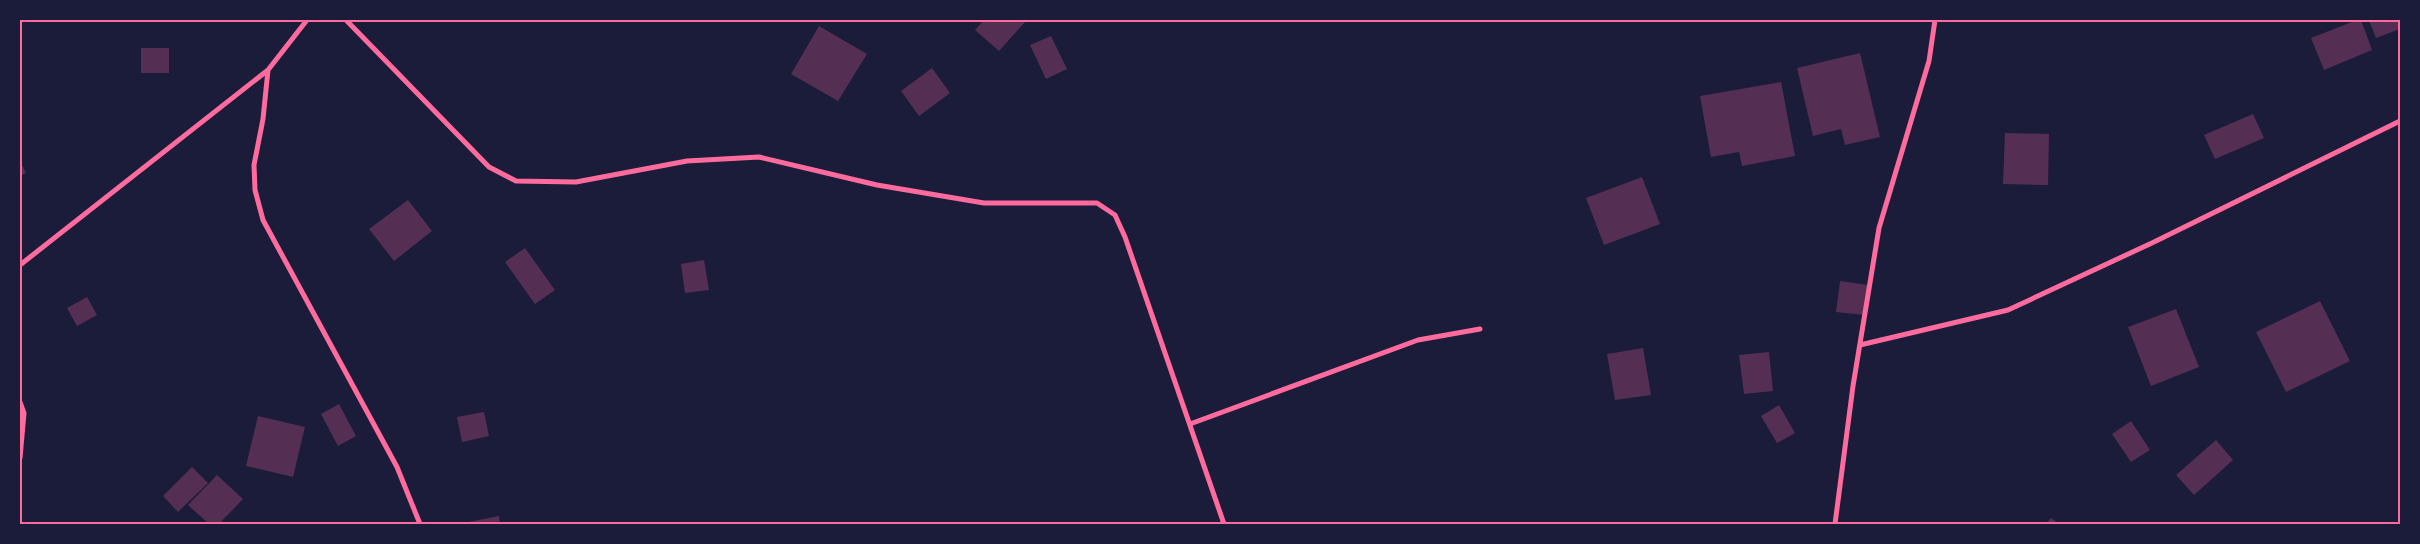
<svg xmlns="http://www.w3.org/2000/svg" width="2420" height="544" font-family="'Archivo Narrow',sans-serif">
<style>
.building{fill:#542f53}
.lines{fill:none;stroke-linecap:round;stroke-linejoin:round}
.minor{stroke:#ff6b9d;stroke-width:5}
.neatline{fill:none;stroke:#ff6b9d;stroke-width:2}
</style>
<rect width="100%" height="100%" fill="#1b1b3a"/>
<path class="building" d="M 984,20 L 1023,20 L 1025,22 L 999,51 L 975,30 Z
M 2357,20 L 2361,20 L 2372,50 L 2324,70 L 2311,38 Z
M 2369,20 L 2400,20 L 2400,29 L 2376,38 Z
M 819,26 L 867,54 L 838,101 L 791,74 Z
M 1051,36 L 1067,69 L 1046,79 L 1030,45 Z
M 141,48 L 169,48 L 169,73 L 141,73 Z
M 1860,53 L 1880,137 L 1845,145 L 1841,129 L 1813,136 L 1797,68 Z
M 932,68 L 950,93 L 919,116 L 901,91 Z
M 1781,82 L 1795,156 L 1742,166 L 1739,152 L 1711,157 L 1700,96 Z
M 2253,114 L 2264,138 L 2215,159 L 2204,135 Z
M 2005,133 L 2049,134 L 2048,185 L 2003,184 Z
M 20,161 L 26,173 L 20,176 Z
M 1642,177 L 1660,224 L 1604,245 L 1586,198 Z
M 408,200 L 432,231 L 394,261 L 369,229 Z
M 525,248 L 555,290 L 535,304 L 505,262 Z
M 704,260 L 709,290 L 685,293 L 681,264 Z
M 1840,281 L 1868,285 L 1864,315 L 1836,312 Z
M 87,297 L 97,315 L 77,326 L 67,308 Z
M 2320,301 L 2350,361 L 2286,392 L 2256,332 Z
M 2176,309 L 2199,367 L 2151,386 L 2128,327 Z
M 1643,348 L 1651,395 L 1615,400 L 1607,354 Z
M 1769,352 L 1773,391 L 1744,394 L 1739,355 Z
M 339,404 L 356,436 L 338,446 L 321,414 Z
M 1779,405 L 1795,433 L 1777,443 L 1761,416 Z
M 484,412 L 489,436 L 462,442 L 457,417 Z
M 258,416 L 305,427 L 293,477 L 246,466 Z
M 2131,421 L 2150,450 L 2131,462 L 2112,434 Z
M 2216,440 L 2233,460 L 2194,495 L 2176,475 Z
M 192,467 L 208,483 L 178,512 L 163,496 Z
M 217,475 L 243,499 L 219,524 L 209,524 L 188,505 Z
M 499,516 L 500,524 L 468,524 L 468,522 Z
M 2051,518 L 2059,524 L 2046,524 Z"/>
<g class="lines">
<path class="minor" d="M 346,20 L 489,167 L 516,181 L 576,182 L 687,161 L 759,157 L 877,185 L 984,203 L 1097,203 L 1115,215 L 1125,237 L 1224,524
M 268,70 L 263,119 L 254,165 L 255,190 L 263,220 L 397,467 L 420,524
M 20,265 L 268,70 L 307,20
M 1860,345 L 2008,310 L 2154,242 L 2400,121
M 20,402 L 24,413 L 20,458
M 1190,424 L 1418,340 L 1480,329
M 1835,524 L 1853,386 L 1879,228 L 1929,61 L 1935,20"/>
</g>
<rect width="2420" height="544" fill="none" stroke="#1b1b3a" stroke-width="42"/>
<rect x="21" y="21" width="2378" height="502" class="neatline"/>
</svg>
